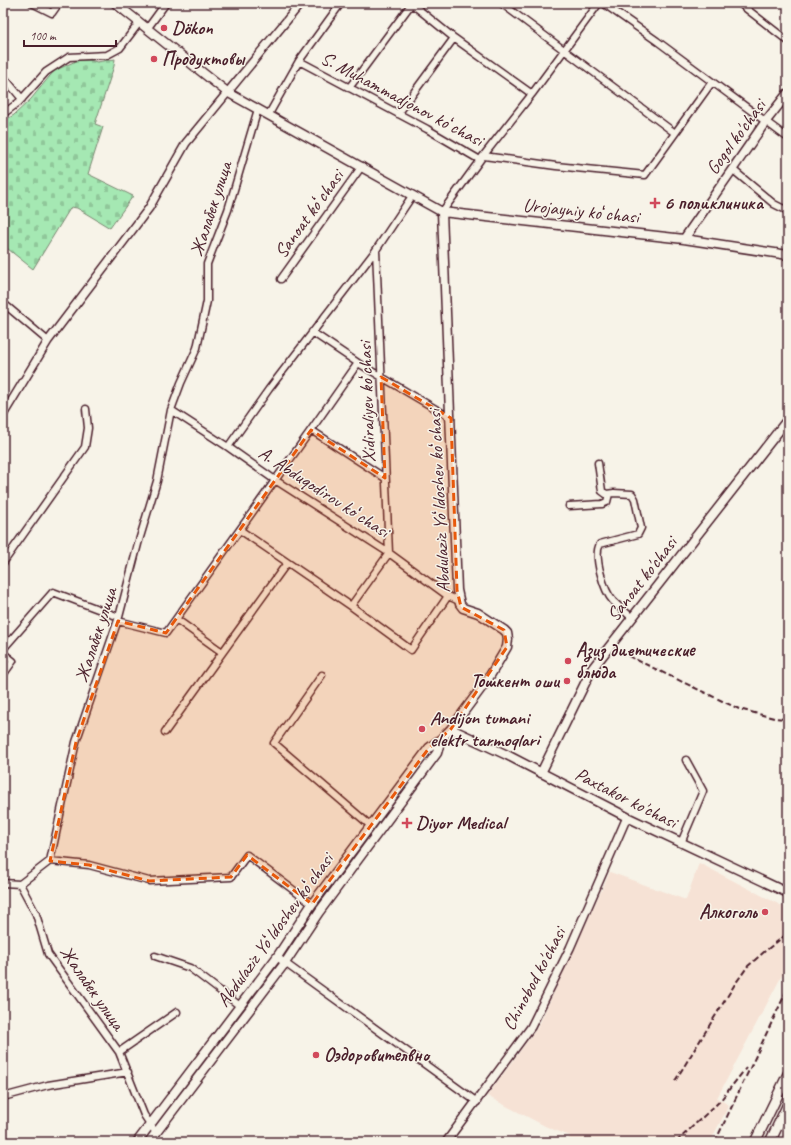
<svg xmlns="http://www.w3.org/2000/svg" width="791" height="1145" font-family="Caveat,sans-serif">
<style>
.built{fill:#f6e2d5}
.cemetery{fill:url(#cemetery-stones);stroke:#78846f}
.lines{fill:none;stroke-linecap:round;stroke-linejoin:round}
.minor-casing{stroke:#4a1f2b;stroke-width:9}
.tertiary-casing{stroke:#4a1f2b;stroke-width:10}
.secondary-casing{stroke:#4a1f2b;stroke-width:11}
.primary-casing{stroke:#4a1f2b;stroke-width:12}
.minor{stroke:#f7f3e8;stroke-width:6}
.tertiary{stroke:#f7f3e8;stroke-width:7}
.secondary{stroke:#f7f3e8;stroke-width:8}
.primary{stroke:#f7f3e8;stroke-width:9}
.rail{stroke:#4a1f2b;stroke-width:2;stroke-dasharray:6 3;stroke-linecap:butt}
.marked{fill:#e8590c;fill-opacity:0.2;stroke:#e8590c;stroke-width:3;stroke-dasharray:8 5;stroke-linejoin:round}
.poi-dot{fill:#d1495b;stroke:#f7f3e8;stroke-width:1.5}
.labels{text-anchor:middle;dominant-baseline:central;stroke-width:3;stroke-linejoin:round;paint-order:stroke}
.poi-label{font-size:19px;font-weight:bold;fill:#4a1f2b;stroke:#f7f3e8;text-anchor:start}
.street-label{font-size:19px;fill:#4a1f2b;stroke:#f7f3e8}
</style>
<defs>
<pattern id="cemetery-stones" width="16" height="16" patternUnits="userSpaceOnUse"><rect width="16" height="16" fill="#a5e8b3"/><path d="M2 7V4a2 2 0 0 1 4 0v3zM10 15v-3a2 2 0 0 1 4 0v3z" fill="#90c79a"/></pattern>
</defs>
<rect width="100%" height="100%" fill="#f7f3e8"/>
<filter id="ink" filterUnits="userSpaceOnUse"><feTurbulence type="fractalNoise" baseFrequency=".025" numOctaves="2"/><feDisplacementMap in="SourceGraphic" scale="8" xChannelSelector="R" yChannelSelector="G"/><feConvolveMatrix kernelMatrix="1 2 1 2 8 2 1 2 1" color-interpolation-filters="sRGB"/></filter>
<g filter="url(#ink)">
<path class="built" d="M 699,863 L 788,909 L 788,964 L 717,1098 L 729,1105 L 710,1142 L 552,1142 L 556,1137 L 568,1142 L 570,1136 L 547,1127 L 487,1096 L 538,1027 L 610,872 L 686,900 Z"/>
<path class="cemetery" d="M 115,59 L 114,66 L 95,124 L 103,127 L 88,174 L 133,196 L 110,228 L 77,208 L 71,207 L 33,269 L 3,245 L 3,121 L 14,115 L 31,99 L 54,71 L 78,60 L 89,60 L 97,62 Z"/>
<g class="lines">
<g class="minor-casing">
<path id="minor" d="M 32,3 L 52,13 L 59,3
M 501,3 L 675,133
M 603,3 L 657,41 L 788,138
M 739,3 L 788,41
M 412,4 L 454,38 L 532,94
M 147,29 L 166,3
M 299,61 L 427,129 L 480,160 L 532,94 L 599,3
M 3,76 L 22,99
M 349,88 L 412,3
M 3,114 L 19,102 L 46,72 L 69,57 L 107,55 L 120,48 L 139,23
M 269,114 L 299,61 L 341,3
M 398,114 L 454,38
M 484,156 L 556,166 L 645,175 L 712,82
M 732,169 L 774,204 L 788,211
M 442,212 L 480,160
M 281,279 L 362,166
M 3,303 L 48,341
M 312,332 L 358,363 L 451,418
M 358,363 L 311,430 L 385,478
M 171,410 L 228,447 L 275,480 L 389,553 L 448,596 L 459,601
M 228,447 L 269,389 L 376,250 L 412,196
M 598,463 L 602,491 L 606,494 L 614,493 L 632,494 L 635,499 L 641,528 L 638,534 L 600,544 C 593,556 604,591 613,601 C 619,607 626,612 632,618
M 569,506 L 602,504 L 607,502 L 609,494
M 240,530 L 351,606 L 411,650 L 448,596
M 3,563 L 85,447 L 88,428 L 86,409
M 351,606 L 389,553 L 376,250
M 176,619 L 222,652
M 118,621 L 166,633 L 311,430
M 3,649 L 53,592 L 119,617
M 3,653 L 13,661 L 3,675
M 322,675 L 274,743 L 371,826
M 165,732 L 287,563
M 681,843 L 703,791 L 686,760
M 50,861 L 89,865 L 149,881 L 231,877 L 247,855 L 312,904
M 3,883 L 20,884
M 155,956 L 190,968 L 240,1006
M 277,957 L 285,963 L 477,1102
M 119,1052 L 177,1012
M 3,1097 L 48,1085 L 128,1072
M 156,1133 L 144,1115 L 119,1052 L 48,954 L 36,914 L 20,884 L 50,861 L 76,742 L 119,617 L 138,544 L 157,481 L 171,410 L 181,383 L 197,348 L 207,301 L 207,264 L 228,210 L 258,109"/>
</g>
<g class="tertiary-casing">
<path id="tertiary" d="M 3,415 L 48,341 L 149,208 L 186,143 L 301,3
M 446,1142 L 531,1027 L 570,948 L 627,817"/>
</g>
<g class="secondary-casing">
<path id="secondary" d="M 115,3 L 227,92 L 442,212 L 684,239 L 788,255
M 684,239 L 766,121 L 788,93
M 451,729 L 507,755 L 627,817 L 788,893
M 541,773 L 592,669 L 788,419
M 137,1142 L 277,957 L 312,904 L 429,748 L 441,739 L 451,729 L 488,679 L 507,647 L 508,639 L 507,633 L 504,630 L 478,613 L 463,608 L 460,604 L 457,590 L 442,212
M 149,1142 L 285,963 L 319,912 L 437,753 L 441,739"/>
</g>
<g class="primary-casing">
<path id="primary" d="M 755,1142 L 788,1074
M 770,1142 L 788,1104"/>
</g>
<use href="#minor" class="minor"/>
<use href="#tertiary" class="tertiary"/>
<use href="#secondary" class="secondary"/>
<use href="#primary" class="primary"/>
<path class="rail" d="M 620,652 L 739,709 L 774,718 L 788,719
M 675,1081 L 735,984 L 748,966 L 764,952 L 788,933
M 676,1142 L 720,1101 L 746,1068
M 715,1142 L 788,988"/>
</g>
</g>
<path class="marked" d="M 381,377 L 451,418 L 457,590 L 461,607 L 504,630 L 507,647 L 451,729 L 429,748 L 312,904 L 247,855 L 231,877 L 149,881 L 89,865 L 50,861 L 76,742 L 118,621 L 166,633 L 311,430 L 385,478 Z"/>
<g class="poi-dot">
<circle cx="164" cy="28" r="4"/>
<circle cx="154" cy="59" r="4"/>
<path d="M653 197h4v4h4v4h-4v4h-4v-4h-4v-4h4z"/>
<circle cx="568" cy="661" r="4"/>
<circle cx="567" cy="681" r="4"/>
<circle cx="422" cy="729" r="4"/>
<path d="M405 817h4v4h4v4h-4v4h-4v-4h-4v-4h4z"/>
<circle cx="765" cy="912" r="4"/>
<circle cx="316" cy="1055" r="4"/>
</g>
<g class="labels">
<g class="poi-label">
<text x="172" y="28">Dökon</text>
<text x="162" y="59">Продуктовы</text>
<text x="664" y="203">6 поликлиника</text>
<text x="576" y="650">Азиз диетические<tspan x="576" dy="22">блюда</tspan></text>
<text x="559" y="681" text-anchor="end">Тошкент оши</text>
<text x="430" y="718">Andijon tumani<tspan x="430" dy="22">elektr tarmoqlari</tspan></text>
<text x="416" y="823">Diyor Medical</text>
<text x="757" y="912" text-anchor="end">Алкоголь</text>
<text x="324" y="1055">Оэдоровителвно</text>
</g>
<g class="street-label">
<text transform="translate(402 99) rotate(28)">S. Muhammadjonov koʻchasi</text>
<text transform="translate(736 137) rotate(-54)">Gogol ko'chasi</text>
<text transform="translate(211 209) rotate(-72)">Жалабек улица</text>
<text transform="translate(581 211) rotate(6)">Urоjayniy koʻchasi</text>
<text transform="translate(309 214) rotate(-54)">Sanoat koʻchasi</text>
<text transform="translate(367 402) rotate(-92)">Xidiraliyev koʻchasi</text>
<text transform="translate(324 492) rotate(33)">A. Abduqodirov koʻchasi</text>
<text transform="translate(439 501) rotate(-93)">Abdulaziz Yoʻldoshev koʻchasi</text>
<text transform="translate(642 579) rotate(-52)">Sanoat ko'chasi</text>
<text transform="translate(96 635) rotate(-72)">Жалабек улица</text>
<text transform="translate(626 798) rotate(27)">Paxtakor ko'chasi</text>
<text transform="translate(275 930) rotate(-54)">Abdulaziz Yoʻldoshev koʻchasi</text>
<text transform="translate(534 979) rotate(-62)">Chinobod ko'chasi</text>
<text transform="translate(92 988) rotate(55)">Жалабек улица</text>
</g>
</g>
<rect width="791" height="1145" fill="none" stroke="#f7f3e8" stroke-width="16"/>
<rect x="8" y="8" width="775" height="1129" fill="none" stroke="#4a1f2b" stroke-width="1.5" filter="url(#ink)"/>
<path d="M24 40v6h92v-6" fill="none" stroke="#4a1f2b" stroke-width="2"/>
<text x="30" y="40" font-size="12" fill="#4a1f2b" stroke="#f7f3e8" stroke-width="3" paint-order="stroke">100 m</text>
</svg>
